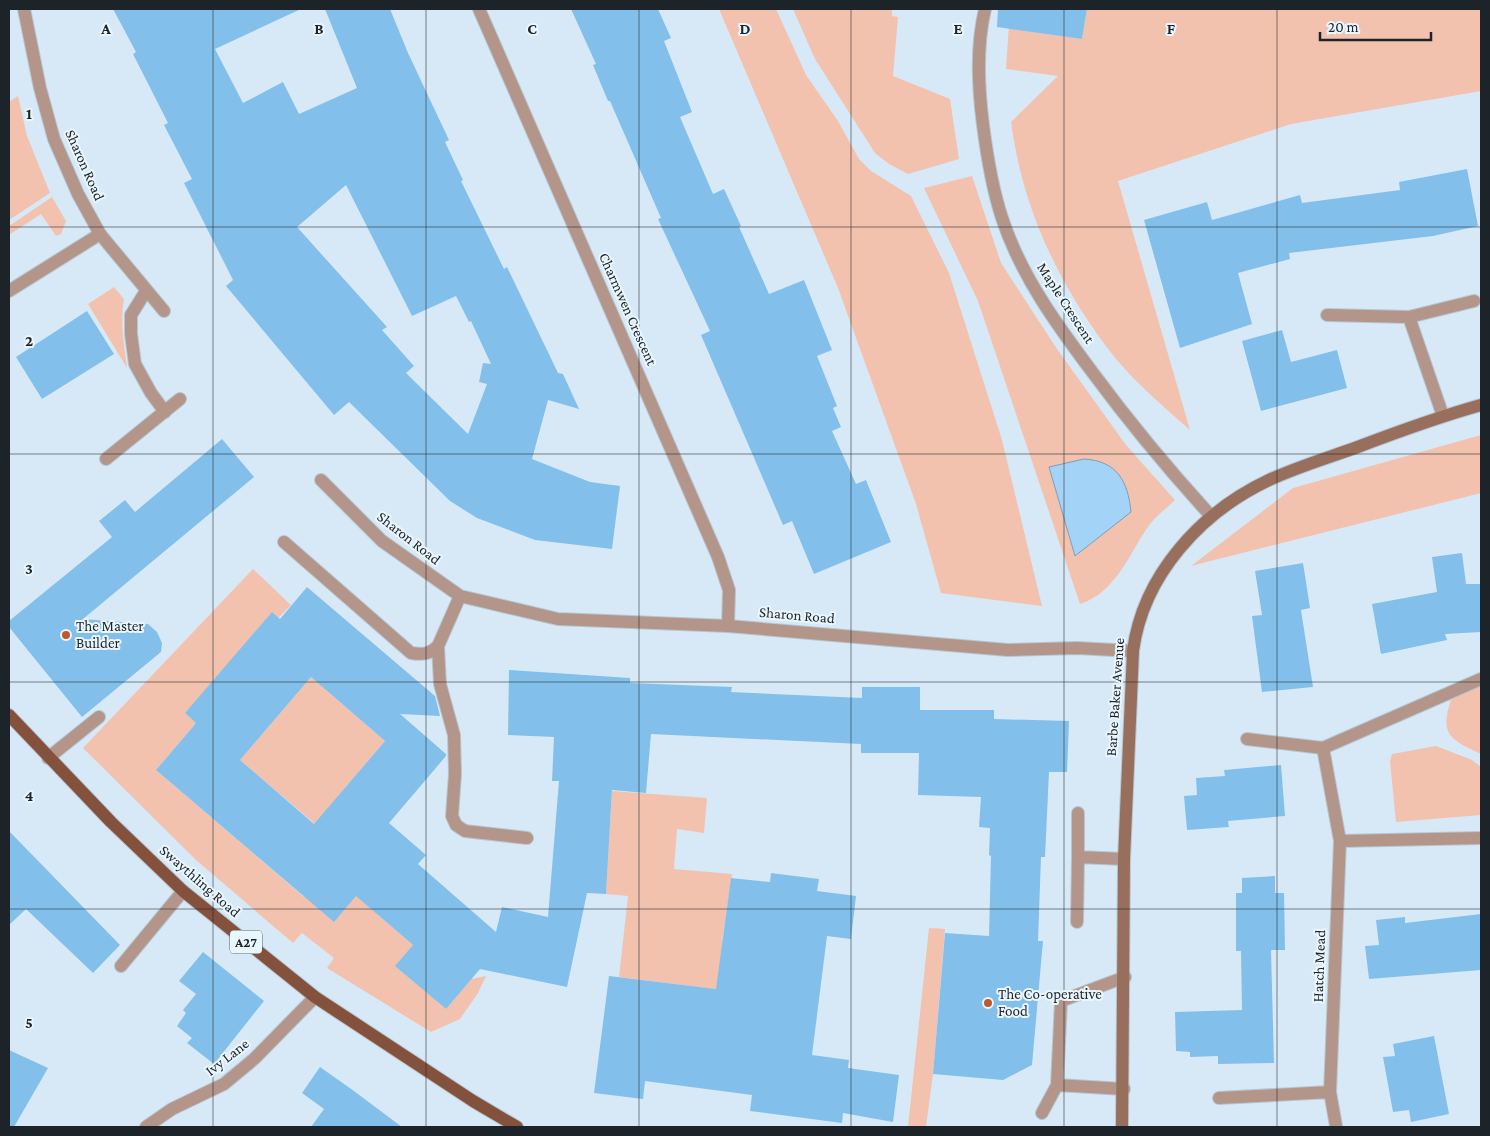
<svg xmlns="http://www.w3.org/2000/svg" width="1490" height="1136" font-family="'Crimson Pro',serif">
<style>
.green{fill:#f2c2af}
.water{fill:#a3d4f7;stroke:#7b9fb9}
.building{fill:#82c0eb;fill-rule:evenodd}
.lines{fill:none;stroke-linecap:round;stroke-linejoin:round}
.lane-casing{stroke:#b6c6d2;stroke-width:14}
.street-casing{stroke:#b6c6d2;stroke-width:14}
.secondary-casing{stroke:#b6c6d2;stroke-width:14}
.primary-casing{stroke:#b6c6d2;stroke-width:14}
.lane{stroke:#b39589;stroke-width:12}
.street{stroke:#b39589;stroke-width:12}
.secondary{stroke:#986e5c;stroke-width:12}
.primary{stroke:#83513c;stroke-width:12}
.grid{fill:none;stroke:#1d2429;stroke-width:1;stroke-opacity:0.55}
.poi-dot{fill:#be5929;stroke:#eaf6fe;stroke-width:2}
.labels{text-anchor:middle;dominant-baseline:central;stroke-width:4;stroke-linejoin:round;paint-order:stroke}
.shield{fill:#eaf6fe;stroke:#5a6369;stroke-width:1}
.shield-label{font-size:14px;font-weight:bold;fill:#1d2429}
.street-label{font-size:15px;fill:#1d2429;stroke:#eaf6fe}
.poi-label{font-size:15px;fill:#1d2429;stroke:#eaf6fe;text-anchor:start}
.grid-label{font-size:16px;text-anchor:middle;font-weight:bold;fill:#1d2429;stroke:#eaf6fe;stroke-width:4;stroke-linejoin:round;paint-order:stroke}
</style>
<rect width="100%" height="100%" fill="#d7e9f7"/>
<path class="green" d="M 719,9 L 776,9 L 806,75 L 838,121 L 859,159 L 871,171 L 911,196 L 949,273 L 1002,440 L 1042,606 L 941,593 L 916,504 L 838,288 Z
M 793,9 L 892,9 L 892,16 L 898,17 L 893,76 L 950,99 L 959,159 L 908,174 L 889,164 L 875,153 L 815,59 Z
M 1010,9 L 1030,9 L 1027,31 L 1082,39 L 1087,9 L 1481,9 L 1481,91 L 1291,124 L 1118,181 L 1190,430 C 1165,408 1138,385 1116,359 C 1060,288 1023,211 1011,122 L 1058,76 L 1006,69 Z
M 18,96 L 27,136 L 50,193 L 9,220 L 9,102 Z
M 972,176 L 1001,263 L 1057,349 L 1126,445 L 1175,500 C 1167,508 1157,515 1150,524 C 1129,553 1117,592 1080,604 L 978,301 L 924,188 Z
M 52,197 L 66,221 L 61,234 L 56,236 L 41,214 L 9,235 L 9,226 Z
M 114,287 L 124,299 C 120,323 124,344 127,368 L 88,304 Z
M 1481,435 L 1481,493 L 1191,566 L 1293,488 Z
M 253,569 L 291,605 L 185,713 L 196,723 L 156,770 L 304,897 L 394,895 L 378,915 L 413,945 L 396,966 L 446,1009 L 471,979 L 486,976 L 478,993 L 460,1019 L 431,1032 L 327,968 L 334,958 L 302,933 L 293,943 L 196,860 L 83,748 Z
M 311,677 L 385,741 L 338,796 L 322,830 L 240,760 Z
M 1481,685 L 1481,754 C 1451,740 1439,735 1451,700 Z
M 1436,746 L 1472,760 L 1481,767 L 1481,815 L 1396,822 L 1390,761 L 1392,754 Z
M 612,791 L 707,798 L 704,833 L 677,829 L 674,869 L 732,874 L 722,942 L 763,995 L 619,977 L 628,896 L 606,894 Z
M 929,928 L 945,929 L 933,1074 L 926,1127 L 908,1127 Z"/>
<path class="water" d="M 1084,459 C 1117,461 1128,481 1131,512 L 1075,556 L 1049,467 Z"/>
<path class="building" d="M 113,9 L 301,9 L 215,49 L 243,103 L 283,82 L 299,114 L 357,88 L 325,9 L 390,9 L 408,53 L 449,140 L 445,142 L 463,180 L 461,181 L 504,269 L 507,267 L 558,373 L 563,374 L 579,409 L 548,400 L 532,459 L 590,482 L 620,486 L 612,549 L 535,540 L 477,518 L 450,501 L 349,402 L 334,415 L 226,286 L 233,280 L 184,183 L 192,179 L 164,125 L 168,123 L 133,54 L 136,52 ZM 346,185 L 412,316 L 456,296 L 469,322 L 471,321 L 491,364 L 483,363 L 479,382 L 487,384 L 468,434 L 406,373 L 414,366 L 382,330 L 387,327 L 297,227 Z
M 571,9 L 658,9 L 671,38 L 664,41 L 692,112 L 680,117 L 713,194 L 724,189 L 741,226 L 739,227 L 769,294 L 804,280 L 832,350 L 817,356 L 837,406 L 833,408 L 841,427 L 832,431 L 856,484 L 866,480 L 891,542 L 814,574 L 792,521 L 783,525 L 701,335 L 710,331 L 658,219 L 661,218 L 610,101 L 608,101 L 593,65 L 596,64 Z
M 998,9 L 1087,9 L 1082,39 L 997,27 Z
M 1467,169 L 1478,226 L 1433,236 L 1289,253 L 1290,259 L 1238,273 L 1252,324 L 1180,348 L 1144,220 L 1207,202 L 1212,220 L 1300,195 L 1302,203 L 1400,190 L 1399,182 Z
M 87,311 L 114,354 L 42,399 L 16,357 Z
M 1282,330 L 1291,362 L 1337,350 L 1347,388 L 1261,411 L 1242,341 Z
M 222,439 L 254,477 L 83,619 L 148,624 L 157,632 L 162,643 L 161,652 L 82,717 L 9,627 L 9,621 L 112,537 L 99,521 L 125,500 L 135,512 Z
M 1462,553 L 1466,584 L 1481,584 L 1481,632 L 1445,634 L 1447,640 L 1381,654 L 1372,604 L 1437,592 L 1432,557 Z
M 1303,563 L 1310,608 L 1301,610 L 1313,687 L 1262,692 L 1252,616 L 1262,615 L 1255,571 Z
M 307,587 L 435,696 L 440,716 L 400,714 L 446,754 L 446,756 L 389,823 L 426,855 L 418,864 L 496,932 L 502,907 L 548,917 L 559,781 L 552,781 L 554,737 L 508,735 L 509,670 L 630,678 L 630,683 L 732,687 L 731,692 L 862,698 L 862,687 L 920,687 L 920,710 L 994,710 L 994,719 L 1069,721 L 1067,772 L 1049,772 L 1045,857 L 1041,857 L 1038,941 L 1043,941 L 1032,1065 L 1003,1080 L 933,1074 L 945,933 L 989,936 L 991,856 L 989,855 L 990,828 L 979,827 L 981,797 L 918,795 L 919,753 L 861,753 L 861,744 L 651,734 L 646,793 L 612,790 L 606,894 L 587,893 L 567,987 L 480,969 L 446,1009 L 395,966 L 413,945 L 356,896 L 334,922 L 156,770 L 196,723 L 185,713 L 272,612 L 280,619 ZM 311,677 L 385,741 L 314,824 L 240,760 Z
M 1281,765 L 1285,816 L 1228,821 L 1229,827 L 1187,830 L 1184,796 L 1197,795 L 1196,778 L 1225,776 L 1224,770 Z
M 9,831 L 120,945 L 93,973 L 26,909 L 9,925 Z
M 771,873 L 819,879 L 817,891 L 856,896 L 851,939 L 827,936 L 812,1055 L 849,1060 L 848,1068 L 899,1075 L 893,1122 L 843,1113 L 842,1123 L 750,1111 L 752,1095 L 645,1081 L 643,1099 L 594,1093 L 609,976 L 716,989 L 731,878 L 770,882 Z
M 1275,876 L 1275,893 L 1284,893 L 1285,950 L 1271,950 L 1274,1063 L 1218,1064 L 1218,1056 L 1190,1057 L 1190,1052 L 1176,1051 L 1175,1012 L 1242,1010 L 1241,951 L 1236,951 L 1236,893 L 1242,893 L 1242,878 Z
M 1481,914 L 1481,970 L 1369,979 L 1365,946 L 1379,945 L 1376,920 L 1405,917 L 1405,923 Z
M 203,952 L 264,1001 L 214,1064 L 187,1043 L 192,1038 L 177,1026 L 186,1013 L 183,1010 L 196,994 L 179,981 Z
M 1434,1036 L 1449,1114 L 1411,1122 L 1409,1110 L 1393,1112 L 1383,1057 L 1395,1056 L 1393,1044 Z
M 9,1050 L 48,1068 L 14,1127 L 9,1127 Z
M 320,1067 L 354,1091 L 402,1127 L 311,1127 L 324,1109 L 302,1093 Z"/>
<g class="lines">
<g class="lane-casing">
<path id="lane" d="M 9,291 L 100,234
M 146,291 L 131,315 L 131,334 L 135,364 L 151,393 L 165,412
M 106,459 L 180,399
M 284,542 L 411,653 C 423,655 430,654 438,646 L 440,684 L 454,735 L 455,774 L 452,816 L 456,825 L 465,831 L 527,838
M 48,758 L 99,717
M 1078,857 L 1078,813
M 1077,922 L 1078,857 L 1124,859
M 121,966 L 183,891
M 1124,1089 L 1057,1085 L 1061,1001 L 1125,977
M 1042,1113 L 1057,1085"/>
</g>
<g class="street-casing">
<path id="street" d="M 24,9 L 40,88 L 54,139 L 78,194 L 100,234 L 164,311
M 479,9 L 718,557 L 729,590 L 728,626
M 985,9 C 976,47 978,86 983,125 C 987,156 992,188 1002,218 C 1021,276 1057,325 1093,373 C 1130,423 1169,470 1211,516
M 1327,315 L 1409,317
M 1443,416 L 1409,317 L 1474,301
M 321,480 L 382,541 L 460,596 L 558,619 L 728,626 L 1008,650 L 1077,648 L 1133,651
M 438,646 L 460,596
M 1247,739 L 1323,748 L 1481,679
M 1323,748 L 1340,841 L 1330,1092 L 1336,1126
M 1340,841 L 1481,838
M 1219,1098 L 1330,1092
M 146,1127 L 172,1109 L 224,1084 L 254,1059 L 315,997"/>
</g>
<g class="secondary-casing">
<path id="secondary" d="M 1122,1127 L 1124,859 L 1133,651 C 1143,575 1201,512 1269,480 C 1297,467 1327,458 1355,448 C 1397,432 1438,417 1481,405"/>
</g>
<g class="primary-casing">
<path id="primary" d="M 9,715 L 111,822 L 183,891 L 315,997 L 473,1101 L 517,1127"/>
</g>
<use href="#lane" class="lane"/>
<use href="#street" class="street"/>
<use href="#secondary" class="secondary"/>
<use href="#primary" class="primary"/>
</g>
<path class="grid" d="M 213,9 L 213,1127M 426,9 L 426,1127M 639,9 L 639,1127M 851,9 L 851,1127M 1064,9 L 1064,1127M 1277,9 L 1277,1127M 9,227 L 1481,227M 9,454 L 1481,454M 9,682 L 1481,682M 9,909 L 1481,909"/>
<g class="poi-dot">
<circle cx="66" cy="635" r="5"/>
<circle cx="988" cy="1003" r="5"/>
</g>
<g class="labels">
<rect class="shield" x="230" y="930.5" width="32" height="23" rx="4"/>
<g class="shield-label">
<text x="246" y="942">A27</text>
</g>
<g class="street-label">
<text transform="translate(85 165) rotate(66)">Sharon Road</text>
<text transform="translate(1066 303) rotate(57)">Maple Crescent</text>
<text transform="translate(628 309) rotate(66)">Charmwen Crescent</text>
<text transform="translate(409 538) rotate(38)">Sharon Road</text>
<text transform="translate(797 615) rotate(5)">Sharon Road</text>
<text transform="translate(1115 697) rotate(-86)">Barbe Baker Avenue</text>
<text transform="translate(200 881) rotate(41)">Swaythling Road</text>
<text transform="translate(1319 966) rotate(-88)">Hatch Mead</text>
<text transform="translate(227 1057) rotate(-38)">Ivy Lane</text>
</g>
<g class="poi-label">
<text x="76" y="626">The Master<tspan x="76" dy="17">Builder</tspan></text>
<text x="998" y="994">The Co-operative<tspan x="998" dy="17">Food</tspan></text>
</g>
</g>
<g class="grid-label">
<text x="106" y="34">A</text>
<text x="319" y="34">B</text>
<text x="532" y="34">C</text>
<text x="745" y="34">D</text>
<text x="958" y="34">E</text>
<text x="1171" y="34">F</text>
<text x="29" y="119">1</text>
<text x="29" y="346">2</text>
<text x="29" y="574">3</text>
<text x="29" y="801">4</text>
<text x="29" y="1028">5</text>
</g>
<rect width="1490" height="1136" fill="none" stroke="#1d2429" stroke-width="20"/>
<path d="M1320 32v8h111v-8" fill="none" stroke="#1d2429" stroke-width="2.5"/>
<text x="1328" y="32" font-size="15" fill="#1d2429" stroke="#eaf6fe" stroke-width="4" paint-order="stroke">20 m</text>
</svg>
